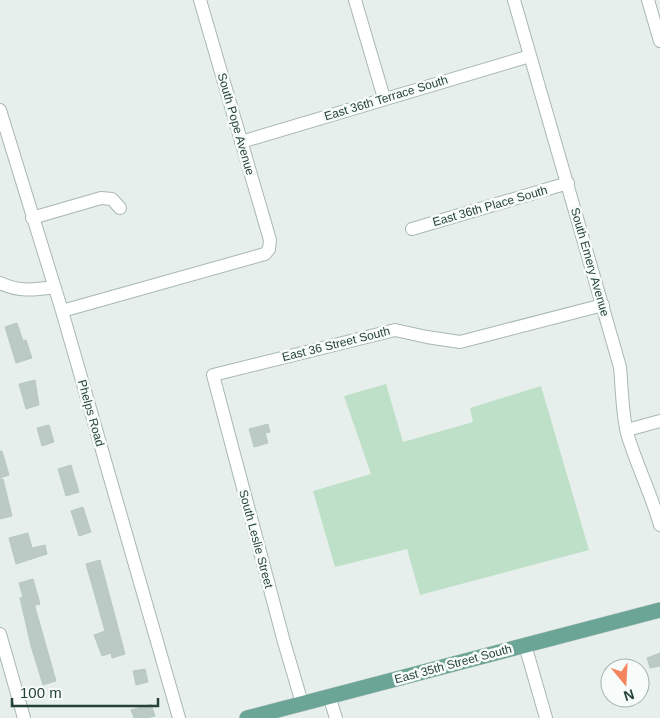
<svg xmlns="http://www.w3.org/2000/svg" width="660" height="718" font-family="Helvetica,sans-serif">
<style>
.green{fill:#bfe0c8}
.building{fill:#bbcac4;stroke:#b8c9c2}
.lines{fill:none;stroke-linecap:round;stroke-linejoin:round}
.minor-casing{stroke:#a8b8b2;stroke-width:14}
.major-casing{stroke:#c2cac8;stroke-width:16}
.minor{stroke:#fff;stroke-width:12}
.major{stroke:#6aa596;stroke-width:15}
.labels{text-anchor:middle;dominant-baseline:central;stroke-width:5;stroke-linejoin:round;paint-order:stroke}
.street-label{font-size:12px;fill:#24423a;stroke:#f7fbf9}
</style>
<rect width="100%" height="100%" fill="#e6efeb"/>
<path class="green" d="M 386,384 L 403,442 L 473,422 L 470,408 L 541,386 L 589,550 L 420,595 L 407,549 L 335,567 L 313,491 L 371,474 L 344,396 Z"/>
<path class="building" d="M 17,323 L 23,341 L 26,340 L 32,358 L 16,363 L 5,327 Z
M 35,380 L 39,405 L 26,409 L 19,384 Z
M 268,424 L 270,432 L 265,433 L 268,443 L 254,447 L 249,429 Z
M 49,425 L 54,442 L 42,446 L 37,428 Z
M 0,451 L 2,451 L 9,475 L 0,478 Z
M 71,465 L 79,492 L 66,496 L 58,469 Z
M 0,479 L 3,479 L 12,516 L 0,519 Z
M 83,507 L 91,532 L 79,536 L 71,511 Z
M 28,533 L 32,548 L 45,545 L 47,554 L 16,564 L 9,538 Z
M 100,560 L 125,654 L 112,658 L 111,653 L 102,656 L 94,635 L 105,631 L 86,564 Z
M 33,579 L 40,604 L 35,605 L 35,607 L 56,681 L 43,685 L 31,646 L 20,598 L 23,597 L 19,583 Z
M 660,653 L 660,666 L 650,668 L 647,658 Z
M 145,669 L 148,682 L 136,685 L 133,671 Z
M 151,704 L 155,716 L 147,718 L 134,718 L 131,710 Z"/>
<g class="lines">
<g class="minor-casing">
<path id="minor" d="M 355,0 L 384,98
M 514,0 L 620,367 C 622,388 622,412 627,433 C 636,464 651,493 660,525
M 648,0 L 660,41
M 0,110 L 62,311 L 179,718
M 241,142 L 530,56
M 32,218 L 101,198 L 112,199 L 120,208
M 412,229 L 568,183
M 0,283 C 19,292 34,290 54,287
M 62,311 L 265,254 L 269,249 L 270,240 L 200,0
M 627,430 L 660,421
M 0,634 L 24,718
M 525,645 L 546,718
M 329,696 L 336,718
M 302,703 L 284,642 L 213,375 L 395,330 L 427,337 L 460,342 L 603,305"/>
</g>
<g class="major-casing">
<path id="major" d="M 247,718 L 660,610"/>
</g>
<use href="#minor" class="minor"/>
<use href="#major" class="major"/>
</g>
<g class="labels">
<g class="street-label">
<text transform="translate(386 98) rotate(-17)">East 36th Terrace South</text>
<text transform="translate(236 124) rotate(74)">South Pope Avenue</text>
<text transform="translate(490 206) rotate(-16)">East 36th Place South</text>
<text transform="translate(590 262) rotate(74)">South Emery Avenue</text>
<text transform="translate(336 344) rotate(-14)">East 36 Street South</text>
<text transform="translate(91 413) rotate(74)">Phelps Road</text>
<text transform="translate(256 539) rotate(75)">South Leslie Street</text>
<text transform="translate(453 664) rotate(-15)">East 35th Street South</text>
</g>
</g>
<g transform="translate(625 683) rotate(162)"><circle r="24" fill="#f7fbf9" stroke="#a3b1ad"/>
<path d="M0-4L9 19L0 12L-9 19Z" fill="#f4845f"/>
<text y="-8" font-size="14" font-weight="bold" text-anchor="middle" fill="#24423a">N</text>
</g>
<path d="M12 698v8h146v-8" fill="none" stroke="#24423a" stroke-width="2.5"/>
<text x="20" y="698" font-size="15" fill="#24423a" stroke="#f7fbf9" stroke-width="4" paint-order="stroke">100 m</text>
</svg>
